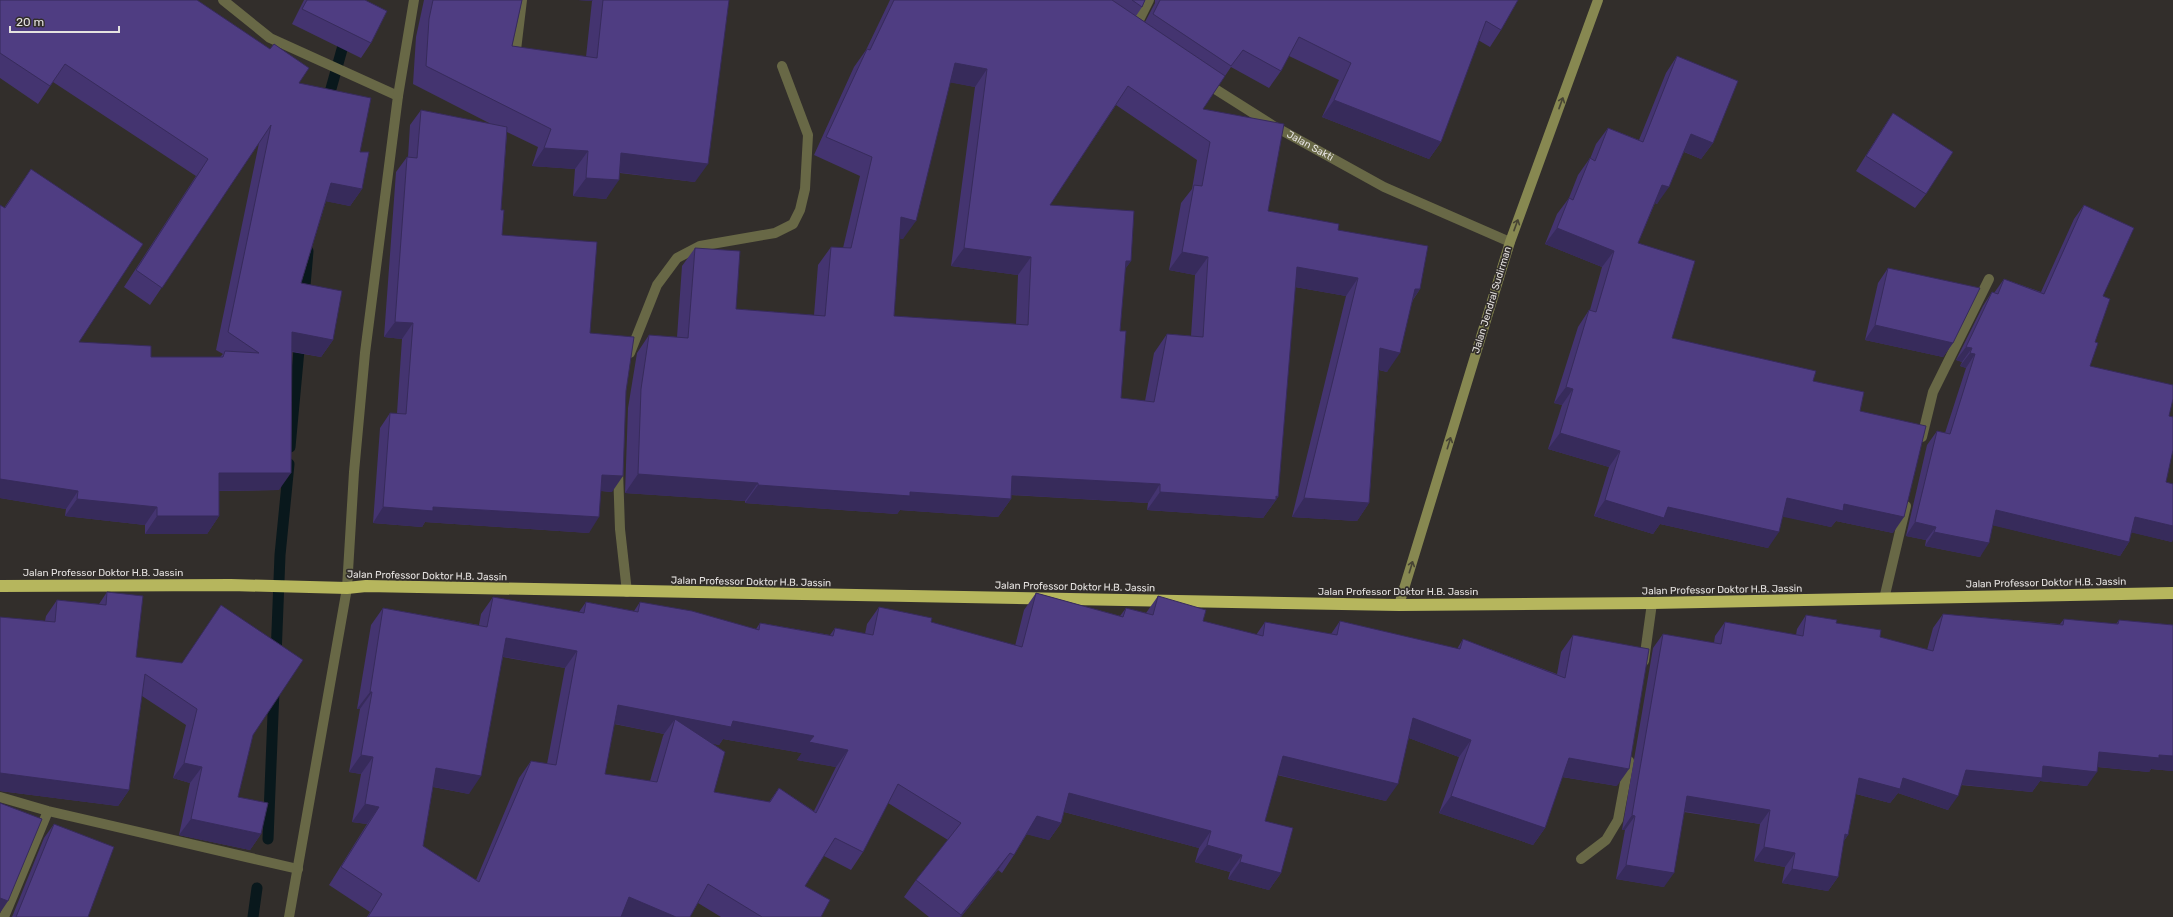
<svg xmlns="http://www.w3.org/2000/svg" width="2173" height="917" font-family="Rubik,sans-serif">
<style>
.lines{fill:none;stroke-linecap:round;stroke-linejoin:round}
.stream{stroke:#09181c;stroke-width:11}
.lane{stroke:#686846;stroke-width:10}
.street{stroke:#686846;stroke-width:10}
.secondary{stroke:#878851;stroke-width:10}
.highway{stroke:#b6b65d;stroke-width:12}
.wall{fill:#443470;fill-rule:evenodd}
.shaded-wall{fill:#372b5b}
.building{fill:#4f3d82;stroke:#372b5b;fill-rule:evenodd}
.oneway{stroke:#474434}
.labels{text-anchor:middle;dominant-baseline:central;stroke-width:3.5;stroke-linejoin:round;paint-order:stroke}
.street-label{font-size:10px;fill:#e5e2e0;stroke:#322e2b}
</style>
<rect width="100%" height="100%" fill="#322e2b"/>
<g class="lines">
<path class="stream" d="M 327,103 L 346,35
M 304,297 L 308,251
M 290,447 L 300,339
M 276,656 L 280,555 L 289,464
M 268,839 L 274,690
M 253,917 L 257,888"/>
<path class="lane" d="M 1922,437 L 1933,392 L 1989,279
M 1884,599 L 1906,506
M 0,797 L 48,811 L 298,869
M 4,917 L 48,811"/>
<g class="street">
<path d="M 223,0 L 270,38 L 398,96"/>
<path d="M 1134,30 L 1149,0"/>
<path d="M 516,50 L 522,0"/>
<path id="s1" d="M 1204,82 L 1272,125 L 1384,187 L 1510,242"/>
<path d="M 630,353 L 657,285 L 677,258 L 700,246 L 775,233 L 793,224 L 800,210 L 805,189 L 808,135 L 782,66"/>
<path d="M 618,470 L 620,529 L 627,592"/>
<path d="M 1644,661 L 1652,603"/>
<path d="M 1581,859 L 1606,840 L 1618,820 L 1629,761"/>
<path d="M 289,917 L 347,588 L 354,472 L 365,353 L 398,96 L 414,0"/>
</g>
<path class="secondary" d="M 1399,605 L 1510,242 L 1598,0"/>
<path class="highway" d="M 0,586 L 231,585 L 347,588 L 366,586 L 1399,605 L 1652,603 L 2173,593"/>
</g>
<path class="wall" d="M 0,0 L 299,83 L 360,152 L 362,189 L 350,206 L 326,201 L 301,283 L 333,340 L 321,357 L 292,352 L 279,490 L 219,491 L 219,516 L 207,534 L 145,534 L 145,525 L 65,516 L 66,509 L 0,498 L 0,205 L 4,208 L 31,169 L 79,342 L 151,357 L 220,357 L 223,354 L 216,350 L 259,143 L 150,305 L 124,287 L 196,176 L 53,82 L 38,104 L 0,78 Z
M 304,0 L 365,0 L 371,43 L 361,58 L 292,24 Z
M 424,0 L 522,0 L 512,46 L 586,57 L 592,1 L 578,0 L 729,0 L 695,182 L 620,173 L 606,199 L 573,196 L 575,169 L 532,166 L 538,147 L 507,132 L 501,210 L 502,235 L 590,333 L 626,391 L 612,492 L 601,491 L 589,533 L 425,522 L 422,527 L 373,523 L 380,428 L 390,413 L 397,413 L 402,339 L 384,337 L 396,172 L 407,157 L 408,157 L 410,125 L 421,110 L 491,124 L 413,84 L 416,37 Z
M 890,0 L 1145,0 L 1142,7 L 1136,16 L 1145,22 L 1155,3 L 1155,0 L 1518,0 L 1501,30 L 1490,47 L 1478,40 L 1441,142 L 1429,159 L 1322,117 L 1339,80 L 1289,56 L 1281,71 L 1269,88 L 1231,67 L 1203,109 L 1268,211 L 1338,230 L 1420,289 L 1413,300 L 1387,372 L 1379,370 L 1369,503 L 1357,521 L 1292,517 L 1346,296 L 1295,287 L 1278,497 L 1263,518 L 1147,510 L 1148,503 L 1011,495 L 1011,499 L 998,517 L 900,510 L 897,514 L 745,503 L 745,501 L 625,493 L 628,408 L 637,353 L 649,335 L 677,337 L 682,266 L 695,248 L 736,309 L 814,315 L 818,265 L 831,247 L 843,248 L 860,176 L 814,155 L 854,67 L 866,50 ZM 950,82 L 975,87 L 951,266 L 1018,275 L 1016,324 L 894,316 L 899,238 L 903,239 ZM 1116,105 L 1197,160 L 1192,189 L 1181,203 L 1169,270 L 1195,275 L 1191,336 L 1167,334 L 1154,353 L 1145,401 L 1121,398 L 1120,331 L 1125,269 L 1131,261 L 1050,205 Z
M 1677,56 L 1713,143 L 1701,159 L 1684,152 L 1657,204 L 1655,203 L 1638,243 L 1672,338 L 1813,381 L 1860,411 L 1893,533 L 1836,521 L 1831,527 L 1783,516 L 1768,548 L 1660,524 L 1653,534 L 1594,516 L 1609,467 L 1548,449 L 1562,405 L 1554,403 L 1578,327 L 1589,310 L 1590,310 L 1602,267 L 1545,244 L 1557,214 L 1569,198 L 1578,175 L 1590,158 L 1590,159 L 1596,144 L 1608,128 L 1639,140 L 1666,73 Z
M 1893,113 L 1926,194 L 1915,208 L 1856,171 L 1883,128 Z
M 2084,205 L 2103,296 L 2090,366 L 2169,416 L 2166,482 L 2172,542 L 2131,532 L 2129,542 L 2120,556 L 1993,525 L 1980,557 L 1925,546 L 1926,540 L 1906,536 L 1927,445 L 1937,431 L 1945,433 L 1966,368 L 1960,366 L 1962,362 L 1956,360 L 1983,306 L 1992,292 L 1994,293 L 2004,279 L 2041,292 L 2074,219 Z
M 1888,268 L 1953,343 L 1943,357 L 1865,340 L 1878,283 Z
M 107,592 L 136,657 L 253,735 L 238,797 L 261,834 L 250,850 L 179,835 L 190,783 L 173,778 L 186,725 L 142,696 L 129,790 L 118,806 L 0,791 L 0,617 L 45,621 L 46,616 L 57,600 L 99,604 Z
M 1036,593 L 1120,616 L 1126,608 L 1146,613 L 1158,596 L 1203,621 L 1256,635 L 1265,622 L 1331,634 L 1340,621 L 1457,649 L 1463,639 L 1557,674 L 1561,652 L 1573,635 L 1617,786 L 1562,777 L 1545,828 L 1533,845 L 1439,813 L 1459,757 L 1409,738 L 1386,801 L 1277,775 L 1265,821 L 1281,873 L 1269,890 L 1228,879 L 1230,872 L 1195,862 L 1199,848 L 1064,812 L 1061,823 L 1049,840 L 1027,834 L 1014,855 L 1002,873 L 998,870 L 961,917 L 929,917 L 904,897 L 916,880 L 948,840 L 888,803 L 863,852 L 851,870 L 824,856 L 805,886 L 821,917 L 721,917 L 698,903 L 690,917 L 623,917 L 621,916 L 621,917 L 367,917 L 370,912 L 329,885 L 367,824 L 352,822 L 361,774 L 349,772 L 360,709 L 357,709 L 371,625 L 383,608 L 479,625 L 481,614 L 493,597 L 579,612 L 586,602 L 634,611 L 640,602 L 756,629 L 760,623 L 830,635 L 835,628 L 865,634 L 867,624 L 879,607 L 931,622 L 1015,646 L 1024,610 ZM 503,657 L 565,668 L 547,764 L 531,761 L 519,778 L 476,880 L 423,846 L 433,787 L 469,794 ZM 614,724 L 664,734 L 663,736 L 650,781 L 605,774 ZM 723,739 L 802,753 L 797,760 L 836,767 L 814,811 L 779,788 L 769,802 L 714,792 L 711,743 L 719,745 Z
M 1943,614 L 2060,624 L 2064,619 L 2116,624 L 2119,620 L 2173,625 L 2173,771 L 2151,769 L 2149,772 L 2097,767 L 2087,786 L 2040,781 L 2032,792 L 1961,785 L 1948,810 L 1898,793 L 1890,803 L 1856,794 L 1848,835 L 1843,842 L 1838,877 L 1828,891 L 1782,883 L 1785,867 L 1754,861 L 1760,824 L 1684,812 L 1664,887 L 1616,879 L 1625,830 L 1622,830 L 1653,648 L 1663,634 L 1714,643 L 1715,636 L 1725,622 L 1796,635 L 1797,629 L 1806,615 L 1836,623 L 1880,637 L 1927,650 L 1933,628 Z
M 54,824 L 88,917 L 12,917 L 44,838 Z"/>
<path class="shaded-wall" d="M 578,0 L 593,0 L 592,1 Z
M 955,63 L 987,69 L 975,87 L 942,81 Z
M 1334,100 L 1441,142 L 1429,159 L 1322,117 Z
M 1691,134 L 1713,143 L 1701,159 L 1680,150 Z
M 544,148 L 588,151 L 575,169 L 532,166 Z
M 621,153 L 708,164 L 695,182 L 608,171 Z
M 586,178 L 619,180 L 606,199 L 573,196 Z
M 331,183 L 362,189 L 350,206 L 319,200 Z
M 1662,185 L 1669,187 L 1657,204 L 1651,201 Z
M 901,217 L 916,221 L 903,239 L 888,236 Z
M 1557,228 L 1614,251 L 1602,267 L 1545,244 Z
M 964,248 L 1031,257 L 1018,275 L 951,266 Z
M 1182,252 L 1208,257 L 1195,275 L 1169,270 Z
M 1126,261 L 1131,261 L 1118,279 Z
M 1297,267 L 1358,278 L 1346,296 L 1284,285 Z
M 1415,289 L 1420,289 L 1407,308 Z
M 395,322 L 413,323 L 402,339 L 384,337 Z
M 1875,325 L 1953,343 L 1943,357 L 1865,340 Z
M 292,332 L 333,340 L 321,357 L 280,349 Z
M 1966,347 L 1972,348 L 1962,362 L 1956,360 Z
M 1380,348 L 1400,353 L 1387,372 L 1368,367 Z
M 1970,353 L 1975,354 L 1966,368 L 1960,366 Z
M 1566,387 L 1573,389 L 1562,405 L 1554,403 Z
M 1560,433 L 1620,451 L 1609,467 L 1548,449 Z
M 219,473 L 291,473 L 279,490 L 207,491 Z
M 638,474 L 758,483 L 745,501 L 625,493 Z
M 602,475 L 623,476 L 612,492 L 592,490 Z
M 1012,476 L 1160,484 L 1148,503 L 999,494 Z
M 0,479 L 78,491 L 66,509 L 0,498 Z
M 758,485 L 910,492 L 1011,499 L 998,517 L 900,510 L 897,514 L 745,503 Z
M 1160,492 L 1278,497 L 1263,518 L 1147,510 Z
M 1304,498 L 1369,503 L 1357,521 L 1292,517 Z
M 1787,498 L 1844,504 L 1904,517 L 1893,533 L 1836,521 L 1831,527 L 1775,515 Z
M 77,499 L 157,507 L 145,525 L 65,516 Z
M 1605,500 L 1668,507 L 1779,532 L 1768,548 L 1660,524 L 1653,534 L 1594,516 Z
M 383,507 L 433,507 L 599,517 L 589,533 L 425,522 L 422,527 L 373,523 Z
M 1996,510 L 2129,542 L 2120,556 L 1987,524 Z
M 157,516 L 219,516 L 207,534 L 145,534 Z
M 2135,517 L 2173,526 L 2173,540 L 2172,542 L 2125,531 Z
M 1915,522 L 1936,527 L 1926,540 L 1906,536 Z
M 1934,532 L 1989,543 L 1980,557 L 1925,546 Z
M 506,638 L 577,651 L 565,668 L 494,655 Z
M 370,692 L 372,692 L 360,709 L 357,709 Z
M 618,705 L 733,721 L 814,736 L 802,753 L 723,739 L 719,745 L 670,735 L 675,719 L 664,734 L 606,722 Z
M 1413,718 L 1471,740 L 1459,757 L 1401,735 Z
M 809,742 L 848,750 L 836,767 L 797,760 Z
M 2099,752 L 2159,755 L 2173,756 L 2173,771 L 2151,769 L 2149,772 L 2089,766 Z
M 361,755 L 373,757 L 361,774 L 349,772 Z
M 1283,756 L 1398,784 L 1386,801 L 1271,773 Z
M 1569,758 L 1629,769 L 1617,786 L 1557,776 Z
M 184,763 L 202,767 L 190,783 L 173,778 Z
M 2043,766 L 2097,772 L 2087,786 L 2040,781 L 2032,792 L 1956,784 L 1966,770 Z
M 436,768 L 481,776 L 469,794 L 424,785 Z
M 0,773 L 129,790 L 118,806 L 0,791 Z
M 1859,778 L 1903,778 L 1958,796 L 1948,810 L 1898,793 L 1890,803 L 1849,792 Z
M 1069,793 L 1211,831 L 1199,848 L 1057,810 Z
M 1451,796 L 1545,828 L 1533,845 L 1439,813 Z
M 1687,796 L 1770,810 L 1760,824 L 1677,810 Z
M 365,804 L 379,807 L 367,824 L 352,822 Z
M 1632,815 L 1635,816 L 1625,830 L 1622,830 Z
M 1037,816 L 1061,823 L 1049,840 L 1025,834 Z
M 191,819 L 261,834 L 250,850 L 179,835 Z
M 1845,834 L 1848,835 L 1838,849 Z
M 1207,845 L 1242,855 L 1230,872 L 1195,862 Z
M 1764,847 L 1795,853 L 1785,867 L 1754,861 Z
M 1010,853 L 998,870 L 961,917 L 960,917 Z
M 1240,862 L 1281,873 L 1269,890 L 1228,879 Z
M 1626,865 L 1674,873 L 1664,887 L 1616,879 Z
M 1792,869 L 1838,877 L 1828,891 L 1782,883 Z
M 629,897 L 676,917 L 623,917 L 617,914 Z
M 0,898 L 8,901 L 0,913 Z"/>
<path class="building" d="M 0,0 L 197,0 L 270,49 L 274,44 L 309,68 L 299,83 L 371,98 L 360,152 L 369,152 L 362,189 L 331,183 L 301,283 L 342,291 L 333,340 L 292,332 L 291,473 L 219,473 L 219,516 L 157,516 L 157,507 L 77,499 L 78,491 L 0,479 L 0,205 L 5,208 L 31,169 L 143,244 L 79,342 L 151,346 L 151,357 L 223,357 L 225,351 L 259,353 L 228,332 L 271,125 L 162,288 L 136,270 L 208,159 L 65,64 L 50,86 L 0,53 Z
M 307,0 L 365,0 L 387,11 L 371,43 L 302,9 Z
M 433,0 L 522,0 L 512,46 L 597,58 L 603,0 L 729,0 L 708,164 L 621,153 L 619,180 L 586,178 L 588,151 L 544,148 L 551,129 L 426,66 L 429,19 Z
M 894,0 L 1112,0 L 1225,76 L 1203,109 L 1284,124 L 1268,211 L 1339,224 L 1338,230 L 1428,246 L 1420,289 L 1415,289 L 1400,353 L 1380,348 L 1369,503 L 1304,498 L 1358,278 L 1297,267 L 1278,497 L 1276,496 L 1276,500 L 1160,492 L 1160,484 L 1012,476 L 1011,499 L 910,492 L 910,496 L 758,485 L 758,483 L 638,474 L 641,389 L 649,335 L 688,338 L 695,248 L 740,251 L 736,309 L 825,316 L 831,247 L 851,248 L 872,157 L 826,137 L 867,49 L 870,50 ZM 955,63 L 987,69 L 964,248 L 1031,257 L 1028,325 L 894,316 L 901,217 L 916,221 ZM 1128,86 L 1210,142 L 1202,186 L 1194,185 L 1182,252 L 1208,257 L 1203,337 L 1167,334 L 1154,402 L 1121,398 L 1126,331 L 1120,331 L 1126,261 L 1131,261 L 1134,211 L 1050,205 Z
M 1132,0 L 1145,0 L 1142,7 Z
M 1160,0 L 1518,0 L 1501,30 L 1486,21 L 1441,142 L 1334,100 L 1351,63 L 1299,37 L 1281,71 L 1243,50 L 1231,66 L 1153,14 Z
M 1677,56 L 1738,81 L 1713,143 L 1691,134 L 1669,187 L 1662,185 L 1638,243 L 1695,261 L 1672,338 L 1816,371 L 1813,381 L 1864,392 L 1860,411 L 1926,426 L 1904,517 L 1844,504 L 1843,511 L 1787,498 L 1779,532 L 1668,507 L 1664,518 L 1605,500 L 1620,451 L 1560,433 L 1573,389 L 1566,387 L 1589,310 L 1596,312 L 1614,251 L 1557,228 L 1569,198 L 1573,200 L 1590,158 L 1595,161 L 1608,128 L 1643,142 Z
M 421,110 L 507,127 L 501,210 L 504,210 L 502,235 L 597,242 L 590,333 L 634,337 L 626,391 L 623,476 L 602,475 L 599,517 L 433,507 L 433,511 L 383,507 L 390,413 L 406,414 L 413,323 L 395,322 L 407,157 L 417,158 Z
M 1893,113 L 1953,152 L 1926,194 L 1866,156 Z
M 2084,205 L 2134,228 L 2103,296 L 2110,299 L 2095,342 L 2098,343 L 2090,366 L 2173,385 L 2173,399 L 2169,416 L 2173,417 L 2173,450 L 2166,482 L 2173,484 L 2173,526 L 2135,517 L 2129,542 L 1996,510 L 1989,543 L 1934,532 L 1936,527 L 1915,522 L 1937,431 L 1950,434 L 1975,354 L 1970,353 L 1972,348 L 1966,347 L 1992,292 L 1998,294 L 2004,279 L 2044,294 Z
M 1888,268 L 1980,288 L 1953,343 L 1875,325 Z
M 107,592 L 143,596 L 136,657 L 182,663 L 221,605 L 303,660 L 253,735 L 238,797 L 268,803 L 261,834 L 191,819 L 202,767 L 184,763 L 197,709 L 145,674 L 129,790 L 0,773 L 0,617 L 55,622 L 57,600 L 106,605 Z
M 1036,593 L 1123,617 L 1126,608 L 1153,615 L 1158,596 L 1206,610 L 1203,621 L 1263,636 L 1265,622 L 1337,635 L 1340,621 L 1460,649 L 1463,639 L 1565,678 L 1573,635 L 1649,649 L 1629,769 L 1569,758 L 1545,828 L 1451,796 L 1471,740 L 1413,718 L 1398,784 L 1283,756 L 1265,821 L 1293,828 L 1281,873 L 1240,862 L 1242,855 L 1207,845 L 1211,831 L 1069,793 L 1061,823 L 1037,816 L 1014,855 L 1010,853 L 961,915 L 916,880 L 961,823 L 898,784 L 863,852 L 835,838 L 805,886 L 830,900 L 821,917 L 762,917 L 708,884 L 690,917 L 676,917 L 629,897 L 621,917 L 368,917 L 382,894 L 341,867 L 379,807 L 365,804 L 373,757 L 361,755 L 372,692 L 370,692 L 383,608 L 487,627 L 493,597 L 584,613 L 586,602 L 638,612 L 640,602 L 692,611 L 759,630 L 760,623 L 833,636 L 835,628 L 873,635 L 879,607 L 932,618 L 931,622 L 1022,647 ZM 506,638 L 577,651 L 556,765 L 531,761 L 479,882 L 423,846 L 436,768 L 481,776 ZM 618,705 L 731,727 L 733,721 L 814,736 L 809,742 L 848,750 L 816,813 L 779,788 L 770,802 L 714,792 L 725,752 L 675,719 L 657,782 L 605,774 Z
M 1943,614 L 2063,625 L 2064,619 L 2118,624 L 2119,620 L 2173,625 L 2173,756 L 2159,755 L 2159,758 L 2099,752 L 2097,772 L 2043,766 L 2042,778 L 1966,770 L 1958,796 L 1903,778 L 1900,789 L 1859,778 L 1848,835 L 1845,834 L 1838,877 L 1792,869 L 1795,853 L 1764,847 L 1770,810 L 1687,796 L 1674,873 L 1626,865 L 1635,816 L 1632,815 L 1663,634 L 1721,644 L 1725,622 L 1803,636 L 1806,615 L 1837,620 L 1836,623 L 1881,630 L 1880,637 L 1933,651 Z
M 0,803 L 42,819 L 8,901 L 0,898 Z
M 54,824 L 114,847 L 88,917 L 16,917 Z"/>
<defs><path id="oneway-shaft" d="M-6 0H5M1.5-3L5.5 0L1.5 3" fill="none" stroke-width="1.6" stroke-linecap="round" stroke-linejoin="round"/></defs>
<g class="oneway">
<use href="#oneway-shaft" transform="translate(1561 103) rotate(-70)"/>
<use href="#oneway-shaft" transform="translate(1516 225) rotate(-70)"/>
<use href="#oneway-shaft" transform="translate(1449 443) rotate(-73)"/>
<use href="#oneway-shaft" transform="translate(1411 567) rotate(-73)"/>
</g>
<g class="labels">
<g class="street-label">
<text stroke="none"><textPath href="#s1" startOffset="124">Jalan Sakti</textPath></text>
<text transform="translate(1492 300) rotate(-73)">Jalan Jendral Sudirman</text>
<text x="103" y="573">Jalan Professor Doktor H.B. Jassin</text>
<text transform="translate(427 576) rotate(1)">Jalan Professor Doktor H.B. Jassin</text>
<text transform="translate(751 582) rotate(1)">Jalan Professor Doktor H.B. Jassin</text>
<text transform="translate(2046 583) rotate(-1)">Jalan Professor Doktor H.B. Jassin</text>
<text transform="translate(1075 587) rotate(1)">Jalan Professor Doktor H.B. Jassin</text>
<text transform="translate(1722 590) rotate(-1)">Jalan Professor Doktor H.B. Jassin</text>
<text x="1398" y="592">Jalan Professor Doktor H.B. Jassin</text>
</g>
</g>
<path d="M10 26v6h109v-6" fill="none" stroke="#e5e2e0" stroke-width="2"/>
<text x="16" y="26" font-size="12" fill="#e5e2e0" stroke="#322e2b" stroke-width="3" paint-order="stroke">20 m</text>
</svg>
